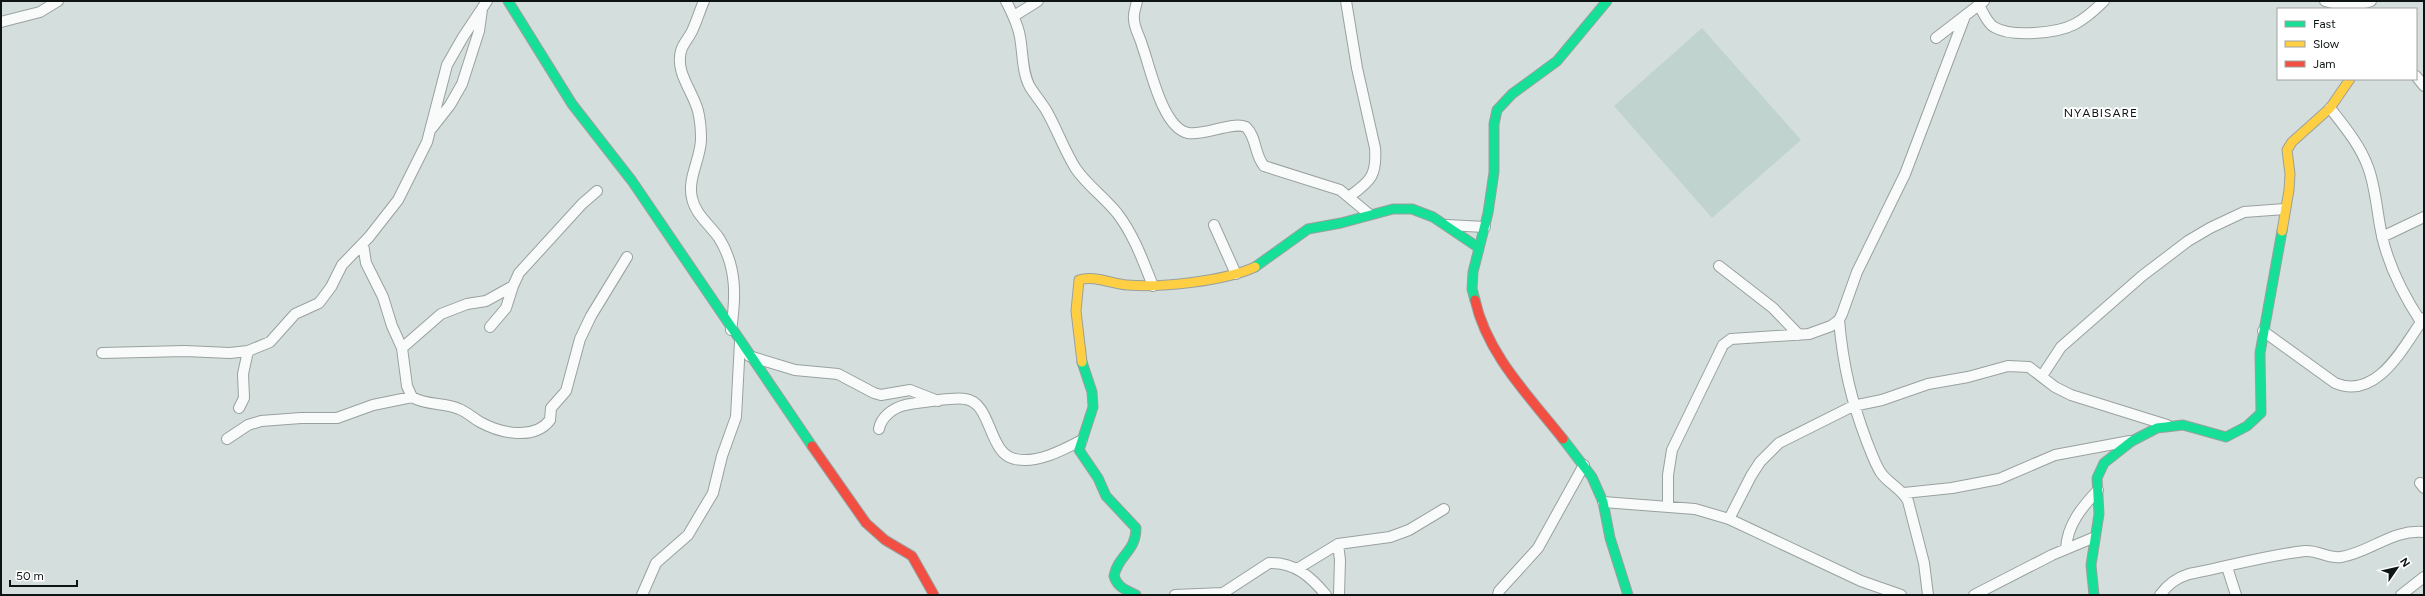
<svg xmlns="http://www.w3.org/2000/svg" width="2425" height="596" font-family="Figtree,sans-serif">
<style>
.built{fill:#c0d3cf}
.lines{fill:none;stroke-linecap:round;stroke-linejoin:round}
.street-casing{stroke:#99a19f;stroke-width:12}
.fast-casing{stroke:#99a19f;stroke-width:11}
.slow-casing{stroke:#99a19f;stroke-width:11}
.jam-casing{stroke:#99a19f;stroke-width:11}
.street{stroke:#f9fafa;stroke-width:10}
.fast{stroke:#16e098;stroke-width:9}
.slow{stroke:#ffcf43;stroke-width:9}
.jam{stroke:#f24e42;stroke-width:9}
.labels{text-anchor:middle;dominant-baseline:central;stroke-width:4;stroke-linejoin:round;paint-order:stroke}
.quarter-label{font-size:12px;letter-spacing:1px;fill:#0e1413;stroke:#fff}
</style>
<rect width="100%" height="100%" fill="#d4dfdd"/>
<path class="built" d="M 1702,28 L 1801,140 L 1712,218 L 1614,106 Z"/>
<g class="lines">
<g class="street-casing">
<path id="street" d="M 704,1 C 700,10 697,20 693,29 C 690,37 683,43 681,51 C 675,73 693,91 698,111 C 700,119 701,130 701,139 C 701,158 687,179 692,198 C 695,214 710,225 719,238 C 737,267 736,297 731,330
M 1006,1 C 1012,13 1018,24 1020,37 C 1023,53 1022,73 1030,87 C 1035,95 1041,102 1046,110 C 1057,129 1064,150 1076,169 C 1088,186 1104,197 1117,213 C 1134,235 1143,261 1153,286
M 1137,1 C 1136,7 1133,13 1134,19 C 1134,28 1140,37 1142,45 C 1150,66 1162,128 1188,133 C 1205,136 1232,121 1246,127 C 1257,138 1254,154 1264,166 L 1340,190 L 1369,214
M 1346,1 L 1357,68 L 1375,148 C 1377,175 1371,181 1350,196
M 2325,1 C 2341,6 2355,7 2371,1
M 1979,5 C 1983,12 1987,23 1994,27 C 2012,38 2058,33 2075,24 C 2086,18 2095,10 2104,1
M 1014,16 L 1038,1
M 1,22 L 40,12 L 58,1
M 1936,38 L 1984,1
M 2416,76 L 2424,86
M 2330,108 C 2344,126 2360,145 2368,167 C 2376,188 2377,214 2382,236 C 2389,267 2404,296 2421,322
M 432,128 L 450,105 L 462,84 L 479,31 L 482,9
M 1214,225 L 1236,274
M 1447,225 L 1485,227
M 2382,237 L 2424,217
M 363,244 L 366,263 L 383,297 L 392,326 L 402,348 L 407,386 L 412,397 C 427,406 444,402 459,409 C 467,412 473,418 480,422 C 500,433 534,441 550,420 L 551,408 L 566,391 L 580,339 L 591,316 L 627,257
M 1719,266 L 1773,308 L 1799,335
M 1839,320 C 1843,365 1851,400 1867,442 C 1871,452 1875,464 1881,473 C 1889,484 1902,489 1908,501 L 1924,563 L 1928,595
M 490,327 L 506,308 L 513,286 L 519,273 L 582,204 L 597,191
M 2263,331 L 2335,383 C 2378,401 2404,345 2424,318
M 402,348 L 441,314 L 467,304 L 486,301 L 513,286
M 102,353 L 185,351 L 230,353 L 248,351 L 270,342 L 295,314 L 319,303 L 331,287 L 342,265 L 369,237 L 398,200 L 427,142 L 447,65 L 463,37 L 487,1
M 749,356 L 795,370 L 838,374 L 874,393 L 881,395 L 910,390 L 938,401
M 2042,376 L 2061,347 L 2142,276 L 2188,241 L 2210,228 L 2244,212 L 2285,209
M 239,408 L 244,398 L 243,374 L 248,351
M 879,429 C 881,417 893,408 905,405 C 915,403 956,397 965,399 C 992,402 988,454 1015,459 C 1037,464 1063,450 1082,440
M 227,439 L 248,425 L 261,421 L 301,418 L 337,418 L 373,405 L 412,397
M 2420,483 L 2424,488
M 1904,493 L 1952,488 L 1999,479 L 2055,455 L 2130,441
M 1603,502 L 1695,509 L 1729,519 L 1861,581 L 1901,595
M 1668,506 L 1668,475 L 1672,450 L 1723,345 L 1731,339 L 1809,334 L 1831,326 L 1839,320 L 1842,314 L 1857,272 L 1905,174 L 1965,16
M 1729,519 L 1751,476 L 1760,462 L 1779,443 L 1853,406 L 1882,400 L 1928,384 L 1968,377 L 2008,366 L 2029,367 L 2055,387 L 2071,395 L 2167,425
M 1338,544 L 1340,560 L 1339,595
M 2066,549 C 2067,525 2082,507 2098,490
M 2227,567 L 2236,595
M 1297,569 L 1338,544 L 1390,537 L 1409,530 L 1444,509
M 642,595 L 656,563 L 688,535 L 713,493 L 722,456 L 736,417 L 740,342
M 1175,595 L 1223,593 L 1269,563 C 1295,562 1311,577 1326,595
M 1498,595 L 1499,591 L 1538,548 L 1584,465
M 1974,595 L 2052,555 L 2095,537
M 2160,595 C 2168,584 2176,578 2189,574 C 2227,567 2267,555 2305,551 C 2318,550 2329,559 2341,557 C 2371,552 2392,529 2424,532
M 2401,595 L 2424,577"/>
</g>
<g class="fast-casing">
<path id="fast" d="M 508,1 L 572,104 L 632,181 L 812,446
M 1255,267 L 1308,229 L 1341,223 L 1393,209 L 1412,209 L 1433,217 L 1479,248
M 1475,300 L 1472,289 L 1473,272 L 1488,213 L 1494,172 L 1494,124 L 1497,110 L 1512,94 L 1557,61 L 1607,1
M 1082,362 L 1092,392 L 1093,407 L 1079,450 L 1098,478 L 1106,496 L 1136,528 C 1136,552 1118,555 1114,576 C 1117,587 1126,590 1136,595
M 1563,439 L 1592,477 L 1603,502 L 1610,538 L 1628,595
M 2094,595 L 2091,565 L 2099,514 L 2097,478 L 2104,463 L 2132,441 L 2157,428 L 2183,425 L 2226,437 L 2247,426 L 2261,413 L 2260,353 L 2282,231"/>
</g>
<g class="slow-casing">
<path id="slow" d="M 2282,231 L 2289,190 L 2290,174 L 2287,150 L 2292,142 L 2330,108 L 2350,79
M 1082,362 L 1076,311 L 1079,280 C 1094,275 1112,284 1127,285 C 1161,288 1225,281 1255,267"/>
</g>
<g class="jam-casing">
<path id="jam" d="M 1475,300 C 1487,354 1529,396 1563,439
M 812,446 L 866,523 L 885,540 L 912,556 L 934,595"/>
</g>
<use href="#street" class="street"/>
<use href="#fast" class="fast"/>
<use href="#slow" class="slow"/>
<use href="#jam" class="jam"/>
</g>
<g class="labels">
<g class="quarter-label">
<text x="2101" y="113">NYABISARE</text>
</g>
</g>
<rect width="2425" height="596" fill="none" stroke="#0e1413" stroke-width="4"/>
<rect x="2277" y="8" width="140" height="72" fill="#ffffff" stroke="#9fa1a1"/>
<rect x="2285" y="21" width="20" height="6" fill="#16e098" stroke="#9fa1a1"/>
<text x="2313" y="28" font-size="12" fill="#0e1413">Fast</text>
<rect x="2285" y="41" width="20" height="6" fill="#ffcf43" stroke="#9fa1a1"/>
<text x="2313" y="48" font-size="12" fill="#0e1413">Slow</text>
<rect x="2285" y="61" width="20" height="6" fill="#f24e42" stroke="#9fa1a1"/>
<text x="2313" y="68" font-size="12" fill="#0e1413">Jam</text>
<g transform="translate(2397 568) rotate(56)" stroke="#ffffff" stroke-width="3" paint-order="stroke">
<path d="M0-3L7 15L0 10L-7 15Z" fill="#0e1413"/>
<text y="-6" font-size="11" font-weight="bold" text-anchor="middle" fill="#0e1413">N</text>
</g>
<path d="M10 580v6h67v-6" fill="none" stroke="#0e1413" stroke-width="2"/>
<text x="16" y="580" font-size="12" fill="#0e1413" stroke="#ffffff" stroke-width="3" paint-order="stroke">50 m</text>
</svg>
